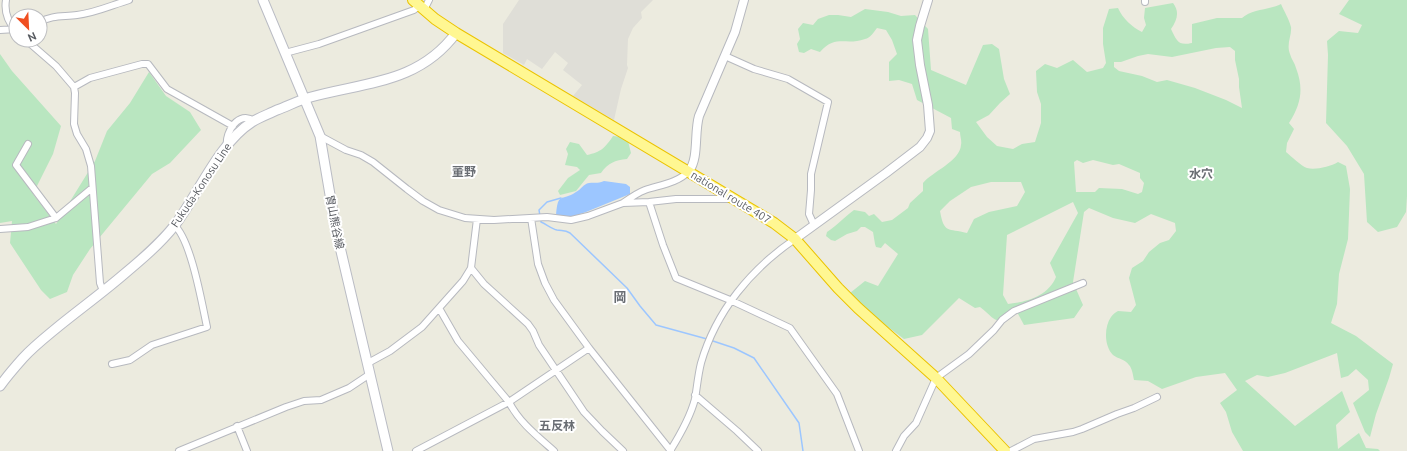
<svg xmlns="http://www.w3.org/2000/svg" width="1407" height="451" font-family="Ubuntu,'Noto Sans JP',sans-serif">
<style>
.industrial{fill:#dfded7}
.green{fill:#b9e6c0;fill-rule:evenodd}
.water{fill:#9cc6ff}
.lines{fill:none;stroke-linecap:round;stroke-linejoin:round}
.stream{stroke:#9cc6ff;stroke-width:1.5}
.minor-casing{stroke:#b7b9bf;stroke-width:8}
.tertiary-casing{stroke:#b7b9bf;stroke-width:10}
.secondary-casing{stroke:#babcc4;stroke-width:11}
.trunk-casing{stroke:#ebc300;stroke-width:12}
.minor{stroke:#fff;stroke-width:6}
.tertiary{stroke:#fff;stroke-width:8}
.secondary{stroke:#fff;stroke-width:9}
.trunk{stroke:#fff792;stroke-width:10}
.labels{text-anchor:middle;dominant-baseline:central;stroke-width:4;stroke-linejoin:round;paint-order:stroke}
.street-label{font-size:11px;fill:#585b61;stroke:#fff}
.neighbourhood-label{font-size:12px;font-weight:bold;fill:#696d73;stroke:#fff}
.quarter-label{font-size:13px;font-weight:bold;fill:#696d73;stroke:#fff}
</style>
<rect width="100%" height="100%" fill="#ecebdf"/>
<path class="industrial" d="M 519,0 L 653,0 L 641,12 L 642,18 L 633,28 L 628,39 L 627,65 L 628,68 L 621,89 L 614,120 L 573,96 L 582,85 L 563,70 L 568,63 L 555,52 L 542,69 L 527,59 L 524,65 L 503,53 L 503,24 Z"/>
<path class="green" d="M 1349,0 L 1407,0 L 1407,196 L 1406,212 L 1397,227 L 1378,232 L 1367,222 L 1364,174 L 1347,146 L 1326,123 L 1328,55 L 1327,41 L 1339,31 L 1358,33 L 1362,25 L 1339,14 Z
M 1173,3 C 1180,12 1177,20 1171,29 C 1177,41 1178,46 1192,43 L 1192,24 L 1217,18 L 1242,18 C 1252,9 1269,10 1281,4 C 1284,11 1289,19 1291,27 C 1292,35 1286,44 1290,54 C 1291,59 1295,63 1296,68 C 1304,89 1301,104 1289,123 L 1294,129 L 1287,143 L 1286,152 C 1291,156 1301,166 1307,168 C 1315,170 1330,167 1338,162 L 1346,166 L 1350,189 L 1348,239 L 1339,274 L 1337,304 L 1331,323 L 1356,336 L 1393,364 L 1389,378 L 1376,414 L 1370,437 L 1365,432 L 1353,403 L 1369,390 L 1368,380 L 1356,369 L 1348,376 L 1341,378 L 1337,353 L 1285,373 L 1268,377 L 1257,375 L 1245,381 L 1295,426 L 1342,391 L 1350,412 L 1336,425 L 1338,449 L 1359,433 L 1366,448 L 1378,449 L 1380,451 L 1243,451 L 1232,432 L 1226,412 L 1220,403 L 1237,390 L 1225,373 L 1196,377 L 1162,389 L 1148,381 L 1134,380 C 1133,375 1132,368 1129,365 C 1125,359 1118,359 1113,355 C 1104,346 1104,327 1111,317 C 1113,314 1116,312 1118,311 L 1131,312 L 1136,305 L 1129,278 L 1132,268 L 1143,261 L 1149,252 L 1160,243 L 1169,240 L 1176,231 L 1175,223 L 1151,214 L 1135,223 L 1113,218 L 1089,208 L 1084,212 L 1073,282 L 1083,305 L 1074,318 L 1024,325 L 1017,312 C 992,324 1000,323 980,307 L 975,308 L 959,298 L 922,335 L 904,339 L 872,315 L 850,293 L 865,281 L 878,286 L 898,254 L 885,243 L 881,248 L 876,247 L 875,244 L 873,232 L 865,227 L 861,227 L 857,231 L 847,234 L 835,241 L 831,240 L 826,236 L 827,232 C 838,225 844,217 854,210 L 865,212 L 869,216 L 874,214 L 882,222 L 892,220 L 908,208 L 910,203 L 923,191 L 923,183 C 932,172 960,161 961,145 C 962,141 960,136 960,132 L 952,129 L 951,118 L 917,100 L 912,84 L 899,80 L 889,81 L 889,62 L 897,54 L 892,40 L 886,30 L 877,28 C 874,32 870,38 865,39 C 846,46 836,34 820,52 L 811,49 L 804,53 L 799,52 L 797,44 L 800,39 L 798,29 L 803,23 L 813,25 L 818,19 L 829,15 L 838,15 L 851,17 L 865,9 L 888,12 L 901,16 L 915,15 L 928,29 L 931,70 L 966,85 L 983,45 L 992,44 L 999,49 L 1004,79 L 1010,94 L 1000,103 L 989,115 L 976,122 L 987,137 L 997,146 L 1013,149 L 1022,144 L 1035,142 L 1041,123 L 1041,104 L 1037,92 L 1036,71 L 1045,64 L 1057,68 L 1073,60 L 1087,72 L 1103,68 L 1106,63 L 1103,44 L 1103,28 L 1109,9 L 1118,8 C 1123,19 1132,27 1142,32 L 1146,25 L 1144,18 L 1145,8 ZM 1230,47 L 1235,51 L 1235,60 L 1239,79 L 1239,87 L 1242,108 L 1226,100 L 1195,88 L 1167,80 L 1157,82 L 1142,76 L 1119,71 L 1114,67 L 1114,62 L 1121,62 L 1138,56 L 1148,54 L 1172,57 L 1216,48 ZM 1077,160 L 1083,163 L 1093,160 L 1113,165 L 1119,164 L 1140,173 L 1140,178 L 1144,183 L 1142,192 L 1138,194 L 1122,189 L 1099,188 L 1095,192 L 1076,192 L 1074,162 ZM 991,182 L 1021,182 L 1025,192 L 1017,206 L 989,212 L 974,219 L 967,233 C 948,228 944,234 940,211 L 950,201 L 971,187 ZM 1073,202 L 1078,213 L 1050,263 L 1056,277 C 1048,296 1027,302 1008,304 L 1003,295 L 1007,235 Z
M 0,54 L 12,71 L 61,126 L 53,154 L 33,194 L 56,224 L 95,161 L 107,131 L 130,103 L 149,72 L 166,96 L 190,112 L 201,130 L 170,163 L 152,174 L 90,249 L 73,275 L 67,292 L 50,299 L 41,290 L 10,243 L 12,221 L 0,223 Z
M 613,136 L 622,137 L 628,141 L 631,153 L 627,159 C 615,160 608,163 601,173 L 589,175 L 576,191 L 560,195 L 558,191 L 568,178 L 580,170 L 577,167 L 565,165 L 568,154 L 566,149 L 570,142 L 579,144 L 587,155 C 601,152 605,148 613,136 Z"/>
<path class="water" d="M 604,181 L 626,184 L 630,187 L 630,194 L 586,212 L 574,216 L 556,216 C 558,191 561,202 576,192 C 582,189 583,184 589,183 C 596,182 596,184 604,181 Z"/>
<g class="lines">
<path class="stream" d="M 540,216 L 539,210 L 547,202 L 561,198
M 541,220 L 541,222 C 546,224 552,229 557,230 C 563,231 565,230 570,233 L 627,288 L 640,306 L 656,325 L 707,339
M 710,340 L 734,348 L 754,358 L 799,423 L 803,451"/>
<g class="minor-casing">
<path id="minor" d="M 6,0 C 4,12 8,22 16,31
M 1145,2 L 1145,0
M 424,10 L 429,0
M 40,22 C 52,15 64,17 77,15 C 95,13 112,5 129,0
M 0,30 L 16,29
M 26,40 L 56,66 L 74,87 L 75,93 L 74,124 L 77,134 L 86,149 L 91,166 L 100,283 L 103,291
M 285,53 L 319,44 L 414,10 L 419,6
M 725,56 L 754,69 L 788,79 L 828,102 L 811,174 L 811,190 L 809,214 L 814,225
M 74,87 L 90,78 L 142,64 L 148,64 L 167,89 L 233,126
M 320,136 L 346,150 L 361,155 L 373,162 L 407,189 L 423,201 L 439,210 L 465,218 L 494,220 L 547,217 L 571,220 L 588,216 L 623,203 L 649,202 L 676,199 L 731,199
M 28,144 L 16,165 L 56,218
M 227,145 C 225,132 239,110 254,121
M 649,202 L 663,245 L 676,278 L 730,300 L 790,328 L 837,394 L 859,451
M 623,203 C 630,198 637,193 645,190 C 660,185 678,183 689,171
M 531,218 L 538,264 L 545,283 L 554,300 L 589,348 L 671,451
M 0,229 L 28,227 L 56,218 L 92,188
M 471,268 L 484,284 L 528,324 L 533,331 L 539,345 L 584,412 L 602,431 L 623,451
M 439,308 L 458,341 L 509,402 C 519,422 537,436 554,451
M 368,363 L 390,351 L 422,327 L 463,281 L 471,268 L 477,219
M 112,364 L 130,360 L 152,345 L 207,327 C 202,304 191,239 174,225
M 695,395 L 737,431 L 758,451
M 237,426 L 247,451
M 179,451 L 286,407 L 304,401 L 321,400 L 349,388 L 370,374
M 416,451 L 509,402 L 589,348
M 670,451 C 680,435 690,418 695,399 C 697,387 698,375 701,363 C 716,311 751,269 795,239
M 896,451 L 904,436 L 916,423 L 936,378 L 969,354 L 994,330 L 1002,320 L 1014,311 L 1083,283
M 1011,451 L 1034,439 L 1073,432 L 1082,429 L 1117,414 L 1134,408 L 1157,397"/>
</g>
<g class="tertiary-casing">
<path id="tertiary" d="M 689,171 C 699,158 694,133 699,116 L 735,32 L 744,0
M 795,239 L 886,173 L 920,147 L 927,138 L 930,131 L 928,105 L 920,65 L 917,40 L 920,26 L 928,0"/>
</g>
<g class="secondary-casing">
<path id="secondary" d="M 263,0 L 320,136 L 336,230 L 388,451
M 0,386 C 7,376 15,367 23,358 C 34,346 47,336 59,326 C 80,309 102,293 123,275 C 141,260 160,244 175,225 C 199,193 219,143 252,122 C 260,117 269,114 277,110 C 288,106 299,100 311,97 C 366,82 419,83 456,33"/>
</g>
<g class="trunk-casing">
<path id="trunk" d="M 413,0 L 435,19 L 456,33 L 774,223 L 795,239 L 838,288 L 858,308 L 936,378 L 1005,451"/>
</g>
<use href="#minor" class="minor"/>
<use href="#tertiary" class="tertiary"/>
<use href="#secondary" class="secondary"/>
<use href="#trunk" class="trunk"/>
</g>
<g class="labels">
<g class="street-label">
<text transform="translate(201 185) rotate(-56)">Fukuda-Konosu Line</text>
<text transform="translate(731 197) rotate(31)">national route 407</text>
<text transform="translate(335 222) rotate(79)">胄山熊谷線</text>
</g>
<g class="neighbourhood-label">
<text x="464" y="171">董野</text>
<text x="1201" y="173">水穴</text>
<text x="557" y="425">五反林</text>
</g>
<g class="quarter-label">
<text x="620" y="297">岡</text>
</g>
</g>
<g transform="translate(28 28) rotate(156)"><circle r="19" fill="#ffffff" stroke="#bcbdc0"/>
<path d="M0-3L7 15L0 10L-7 15Z" fill="#f04f21"/>
<text y="-6" font-size="11" font-weight="bold" text-anchor="middle" fill="#585b61">N</text>
</g>
</svg>
